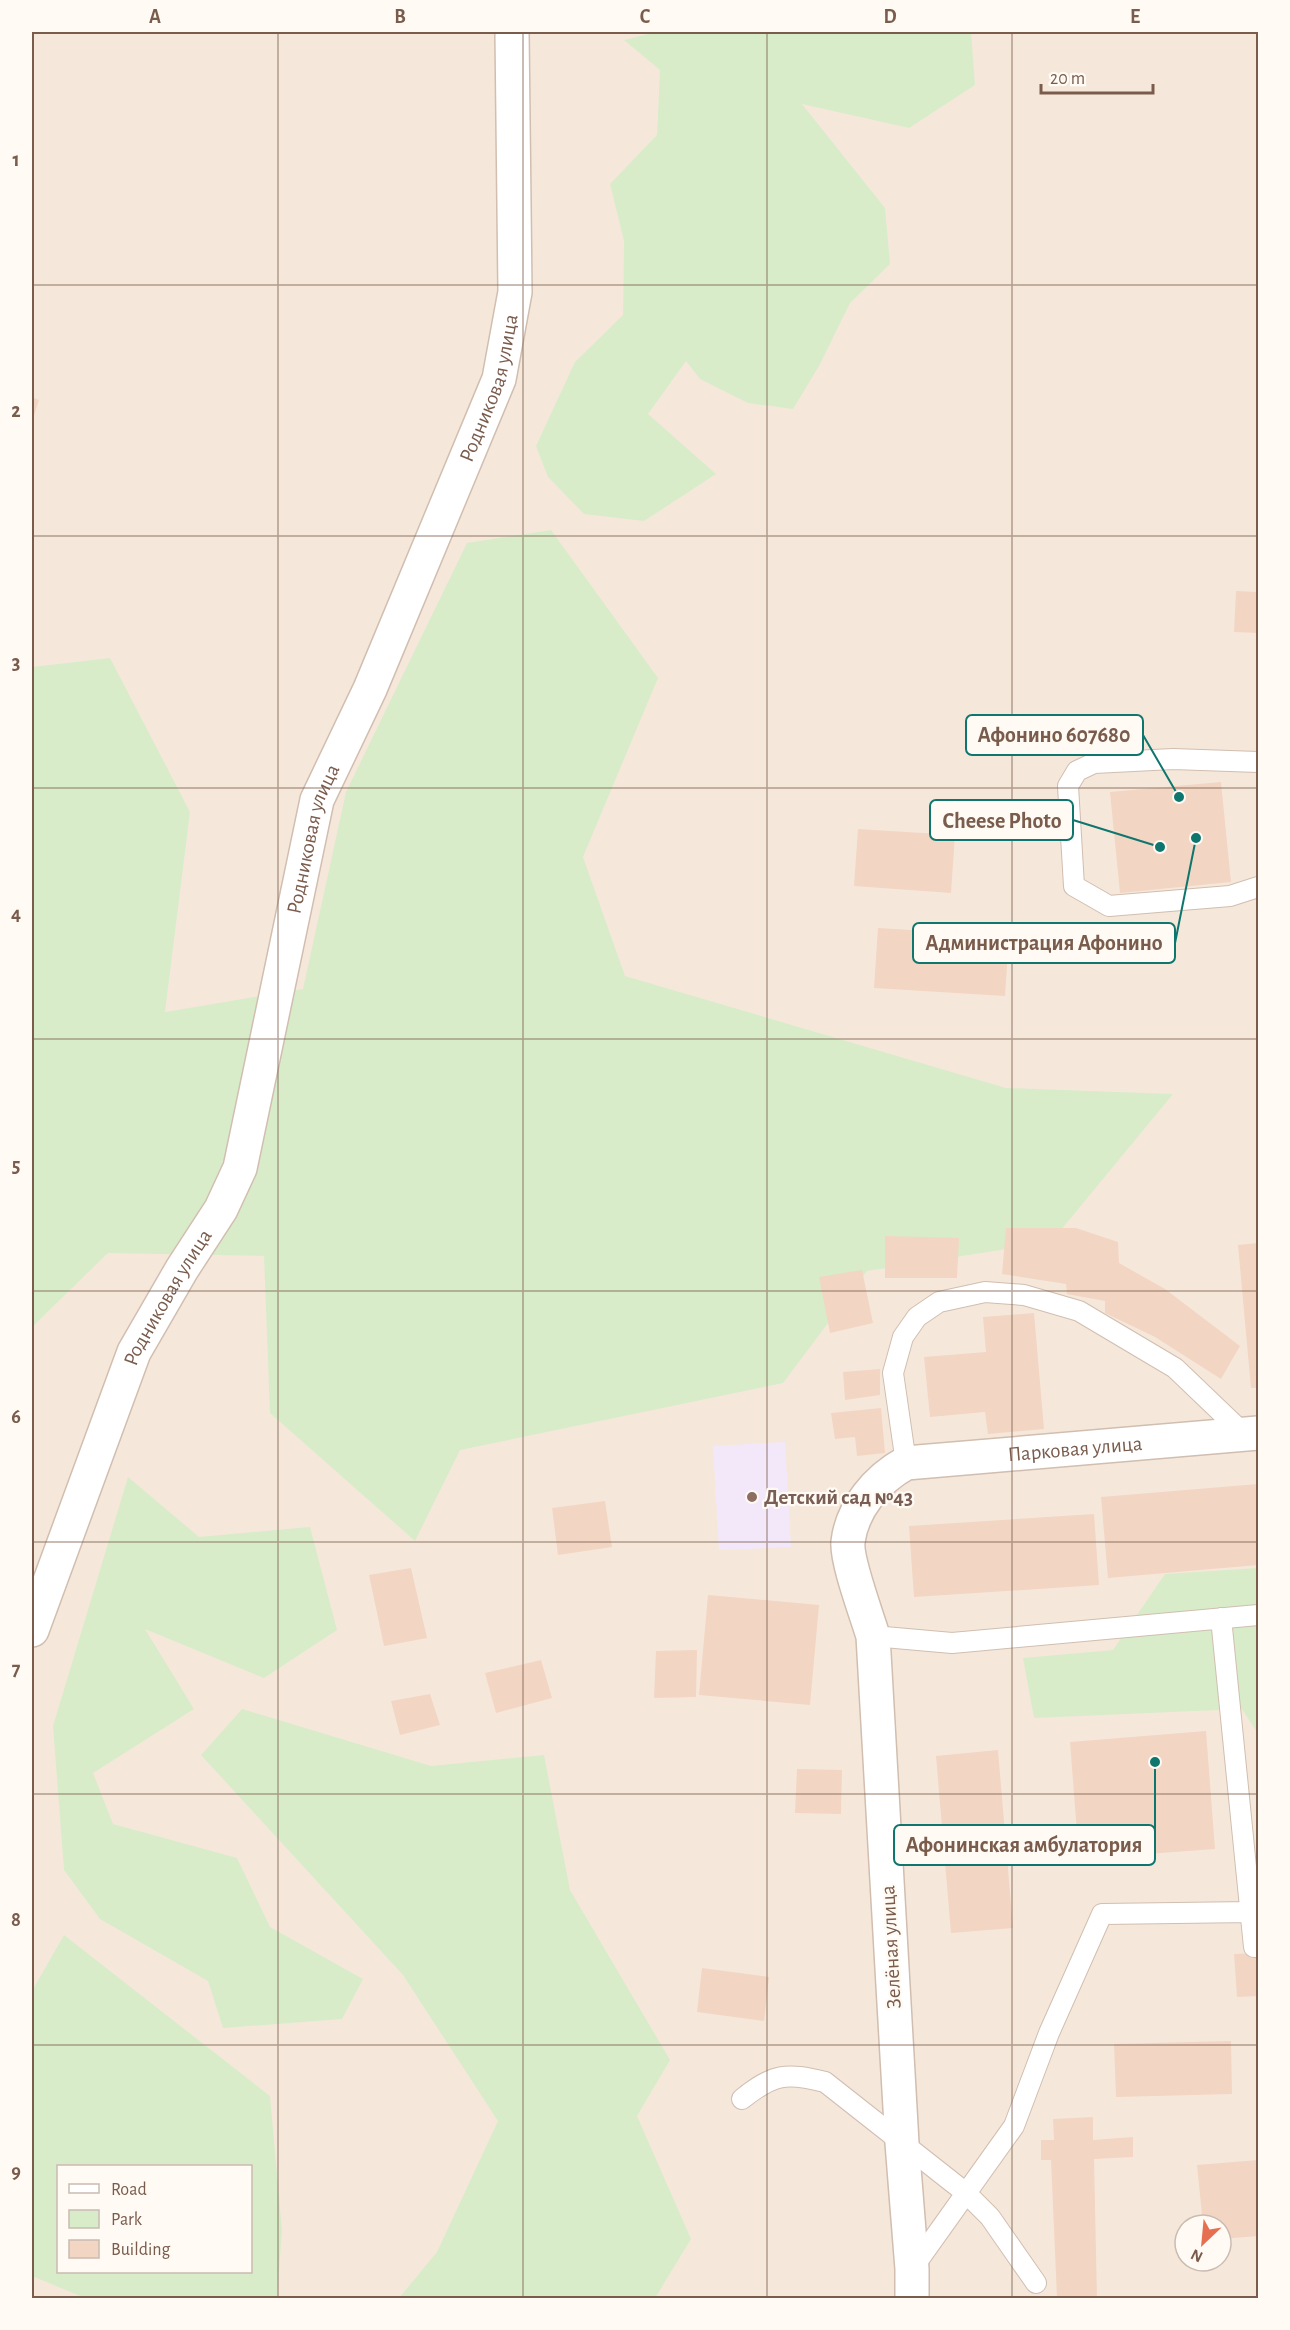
<svg xmlns="http://www.w3.org/2000/svg" width="1290" height="2330" font-family="'Alegreya Sans',sans-serif">
<style>
.residential{fill:#f5e8da;fill-rule:evenodd}
.education{fill:#f3e8fa}
.green{fill:#d8ecc9;fill-rule:evenodd}
.building{fill:#f3d5c3}
.lines{fill:none;stroke-linecap:round;stroke-linejoin:round}
.service-casing{stroke:#d1beb0;stroke-width:22}
.minor-casing{stroke:#d1beb0;stroke-width:36}
.service{stroke:#fff;stroke-width:20}
.minor{stroke:#fff;stroke-width:33}
.grid{fill:none;stroke:#7a5c4d;stroke-width:1.5;stroke-opacity:0.55}
.education-dot{fill:#8d6e63;stroke:#fffaf3;stroke-width:2}
.labels{text-anchor:middle;dominant-baseline:central;stroke-width:4.5;stroke-linejoin:round;paint-order:stroke}
.street-label{font-size:21px;fill:#7a5c4d;stroke:#fffaf3}
.education-label{font-size:21px;font-weight:bold;fill:#785e54;stroke:#fffaf3;text-anchor:start}
.leader{fill:none;stroke:#0f766e;stroke-width:2}
.callout-dot{fill:#0f766e;stroke:#fffaf3;stroke-width:2}
.callout{fill:#fffaf3;stroke:#0f766e;stroke-width:2}
.callout-label{font-size:22px;text-anchor:middle;font-weight:bold;fill:#7a5c4d}
.neatline{fill:none;stroke:#7a5c4d;stroke-width:2}
.grid-label{font-size:20px;text-anchor:middle;font-weight:bold;fill:#7a5c4d}
</style>
<rect width="100%" height="100%" fill="#fdf6ec"/>
<path class="residential" d="M 32,32 L 1258,32 L 1258,2298 L 32,2298 ZM 58,2166 L 250,2166 L 250,2272 L 58,2272 ZM 1185,2225 L 1221,2225 L 1221,2261 L 1185,2261 Z"/>
<path class="education" d="M 785,1442 L 791,1547 L 719,1550 L 713,1446 Z"/>
<path class="green" d="M 656,32 L 971,32 L 975,85 L 909,128 L 802,104 L 885,208 L 890,264 L 850,303 L 819,366 L 793,409 L 748,403 L 700,379 L 686,361 L 648,414 L 716,474 L 644,521 L 584,514 L 548,477 L 536,446 L 575,362 L 623,315 L 624,241 L 610,184 L 657,135 L 660,70 L 624,40 Z
M 551,530 L 658,678 L 583,857 L 625,976 L 1006,1088 L 1173,1094 L 1051,1242 L 867,1271 L 783,1383 L 460,1450 L 415,1541 L 270,1413 L 264,1256 L 108,1253 L 32,1327 L 32,667 L 110,658 L 190,812 L 165,1012 L 303,989 L 346,792 L 467,543 Z
M 128,1477 L 199,1537 L 310,1527 L 337,1630 L 264,1678 L 145,1629 L 194,1709 L 93,1773 L 113,1824 L 237,1858 L 270,1927 L 363,1979 L 342,2019 L 223,2028 L 208,1981 L 100,1919 L 64,1870 L 53,1726 Z
M 1258,1568 L 1258,1734 L 1242,1709 L 1034,1718 L 1023,1658 L 1113,1650 L 1165,1574 Z
M 242,1709 L 431,1766 L 544,1755 L 570,1890 L 670,2060 L 637,2116 L 691,2239 L 655,2298 L 399,2298 L 437,2252 L 498,2121 L 403,1975 L 201,1755 Z
M 64,1935 L 270,2096 L 282,2231 L 277,2298 L 85,2298 L 32,2276 L 32,1991 ZM 250,2166 L 250,2272 L 58,2272 L 58,2166 Z"/>
<path class="building" d="M 32,397 L 39,400 L 32,422 Z
M 1236,591 L 1258,592 L 1258,633 L 1234,632 Z
M 1221,782 L 1231,882 L 1120,893 L 1110,792 Z
M 858,829 L 955,835 L 951,893 L 854,886 Z
M 878,928 L 1009,936 L 1005,996 L 874,988 Z
M 1006,1228 L 1076,1228 L 1118,1242 L 1119,1263 L 1165,1289 L 1240,1346 L 1221,1379 L 1155,1337 L 1105,1313 L 1105,1301 L 1067,1294 L 1066,1284 L 1002,1274 Z
M 885,1236 L 959,1238 L 957,1278 L 885,1278 Z
M 1258,1243 L 1258,1388 L 1251,1388 L 1238,1245 Z
M 862,1270 L 873,1323 L 830,1333 L 819,1277 Z
M 1034,1313 L 1044,1429 L 988,1434 L 985,1412 L 930,1417 L 924,1357 L 986,1352 L 983,1317 Z
M 880,1369 L 880,1395 L 845,1400 L 843,1372 Z
M 881,1408 L 885,1453 L 857,1456 L 855,1437 L 835,1439 L 831,1413 Z
M 1258,1484 L 1258,1565 L 1108,1578 L 1101,1497 Z
M 605,1501 L 612,1547 L 558,1555 L 552,1508 Z
M 1094,1514 L 1099,1585 L 914,1597 L 909,1526 Z
M 411,1568 L 427,1638 L 384,1646 L 369,1575 Z
M 708,1595 L 819,1605 L 810,1705 L 699,1695 Z
M 697,1650 L 696,1697 L 654,1698 L 656,1651 Z
M 541,1660 L 552,1698 L 496,1713 L 485,1673 Z
M 430,1694 L 440,1725 L 400,1735 L 391,1701 Z
M 1206,1731 L 1215,1849 L 1079,1859 L 1070,1742 Z
M 998,1750 L 1013,1928 L 951,1933 L 936,1756 Z
M 797,1769 L 842,1770 L 841,1814 L 795,1813 Z
M 1258,1953 L 1258,1996 L 1237,1997 L 1234,1954 Z
M 702,1968 L 769,1977 L 764,2021 L 697,2012 Z
M 1231,2041 L 1232,2094 L 1116,2097 L 1114,2044 Z
M 1093,2117 L 1093,2140 L 1133,2137 L 1133,2157 L 1094,2159 L 1097,2298 L 1057,2298 L 1051,2160 L 1041,2160 L 1041,2140 L 1054,2140 L 1053,2119 Z
M 1258,2160 L 1258,2236 L 1221,2239 L 1221,2225 L 1203,2225 L 1197,2165 Z"/>
<g class="lines">
<g class="service-casing">
<path id="service" d="M 1258,762 L 1173,759 L 1094,763 L 1077,771 L 1068,786 L 1074,886 L 1109,906 L 1230,896 L 1258,887
M 906,1463 L 893,1373 L 903,1337 L 917,1317 L 939,1302 L 985,1292 L 1024,1295 L 1079,1311 L 1175,1368 L 1244,1434
M 1221,1618 L 1254,1947 L 1258,1947
M 873,1636 L 952,1643 L 1258,1615
M 742,2099 C 773,2074 786,2072 825,2082 L 966,2193 L 990,2217 L 1036,2283
M 912,2269 L 1014,2126 L 1049,2033 L 1102,1914 L 1250,1912"/>
</g>
<g class="minor-casing">
<g id="minor">
<path id="s1" d="M 32,1630 L 134,1352 L 182,1269 L 221,1209 L 240,1168 L 317,800 L 370,689 L 499,379 L 515,292 L 512,32"/>
<path id="s2" d="M 912,2298 L 912,2269 L 902,2143 L 873,1636 C 867,1616 846,1560 848,1542 C 852,1508 877,1479 906,1463 L 1258,1433"/>
</g>
</g>
<use href="#service" class="service"/>
<use href="#minor" class="minor"/>
</g>
<path class="grid" d="M 278,32 L 278,2298M 523,32 L 523,2298M 767,32 L 767,2298M 1012,32 L 1012,2298M 32,285 L 1258,285M 32,536 L 1258,536M 32,788 L 1258,788M 32,1039 L 1258,1039M 32,1291 L 1258,1291M 32,1542 L 1258,1542M 32,1794 L 1258,1794M 32,2045 L 1258,2045"/>
<circle class="education-dot" cx="752" cy="1497" r="6"/>
<g class="labels">
<g class="street-label">
<text stroke="none"><textPath href="#s1" startOffset="1332">Родниковая улица</textPath></text>
<text stroke="none"><textPath href="#s1" startOffset="846">Родниковая улица</textPath></text>
<text stroke="none"><textPath href="#s1" startOffset="360">Родниковая улица</textPath></text>
<text stroke="none"><textPath href="#s2" startOffset="1032">Парковая улица</textPath></text>
<text transform="translate(891 1947) rotate(-93)">Зелёная улица</text>
</g>
<g class="education-label">
<text x="764" y="1497">Детский сад №43</text>
</g>
</g>
<path class="leader" d="M1179 797L1143 735M1160 847L1073 820M1196 838L1175 943M1155 1762L1155 1845"/>
<g class="callout-dot">
<circle cx="1179" cy="797" r="6"/>
<circle cx="1160" cy="847" r="6"/>
<circle cx="1196" cy="838" r="6"/>
<circle cx="1155" cy="1762" r="6"/>
</g>
<g class="callout">
<rect x="966" y="715" width="177" height="40" rx="6"/>
<rect x="930" y="800" width="143" height="40" rx="6"/>
<rect x="913" y="923" width="262" height="40" rx="6"/>
<rect x="894" y="1825" width="261" height="40" rx="6"/>
</g>
<g class="callout-label">
<text x="1054" y="742">Афонино 607680</text>
<text x="1002" y="828">Cheese Photo</text>
<text x="1044" y="950">Администрация Афонино</text>
<text x="1024" y="1852">Афонинская амбулатория</text>
</g>
<rect width="1290" height="2330" fill="none" stroke="#fffaf3" stroke-width="66"/>
<rect x="57" y="2165" width="195" height="108" fill="#fffaf3" stroke="#cabbb1" stroke-width="1.5"/>
<rect x="69" y="2184" width="30" height="9" fill="#ffffff" stroke="#cabbb1" stroke-width="1.5"/>
<text x="111" y="2195" font-size="18" fill="#7a5c4d">Road</text>
<rect x="69" y="2210" width="30" height="18" fill="#d8ecc9" stroke="#cabbb1" stroke-width="1.5"/>
<text x="111" y="2225" font-size="18" fill="#7a5c4d">Park</text>
<rect x="69" y="2240" width="30" height="18" fill="#f3d5c3" stroke="#cabbb1" stroke-width="1.5"/>
<text x="111" y="2255" font-size="18" fill="#7a5c4d">Building</text>
<g transform="translate(1203 2243) rotate(206)"><circle r="28" fill="#fffaf3" stroke="#cabbb1" stroke-width="1.5"/>
<path d="M0-4.5L10 22L0 15L-10 22Z" fill="#e76f51"/>
<text y="-9" font-size="16" font-weight="bold" text-anchor="middle" fill="#7a5c4d">N</text>
</g>
<path d="M1041 84v9h112v-9" fill="none" stroke="#7a5c4d" stroke-width="3"/>
<text x="1050" y="84" font-size="18" fill="#7a5c4d" stroke="#fffaf3" stroke-width="4.5" paint-order="stroke">20 m</text>
<rect x="33" y="33" width="1224" height="2264" class="neatline"/>
<g class="grid-label">
<text x="155" y="23">A</text>
<text x="400" y="23">B</text>
<text x="645" y="23">C</text>
<text x="890" y="23">D</text>
<text x="1135" y="23">E</text>
<text x="16" y="166">1</text>
<text x="16" y="417">2</text>
<text x="16" y="669">3</text>
<text x="16" y="920">4</text>
<text x="16" y="1172">5</text>
<text x="16" y="1423">6</text>
<text x="16" y="1675">7</text>
<text x="16" y="1926">8</text>
<text x="16" y="2178">9</text>
</g>
</svg>
